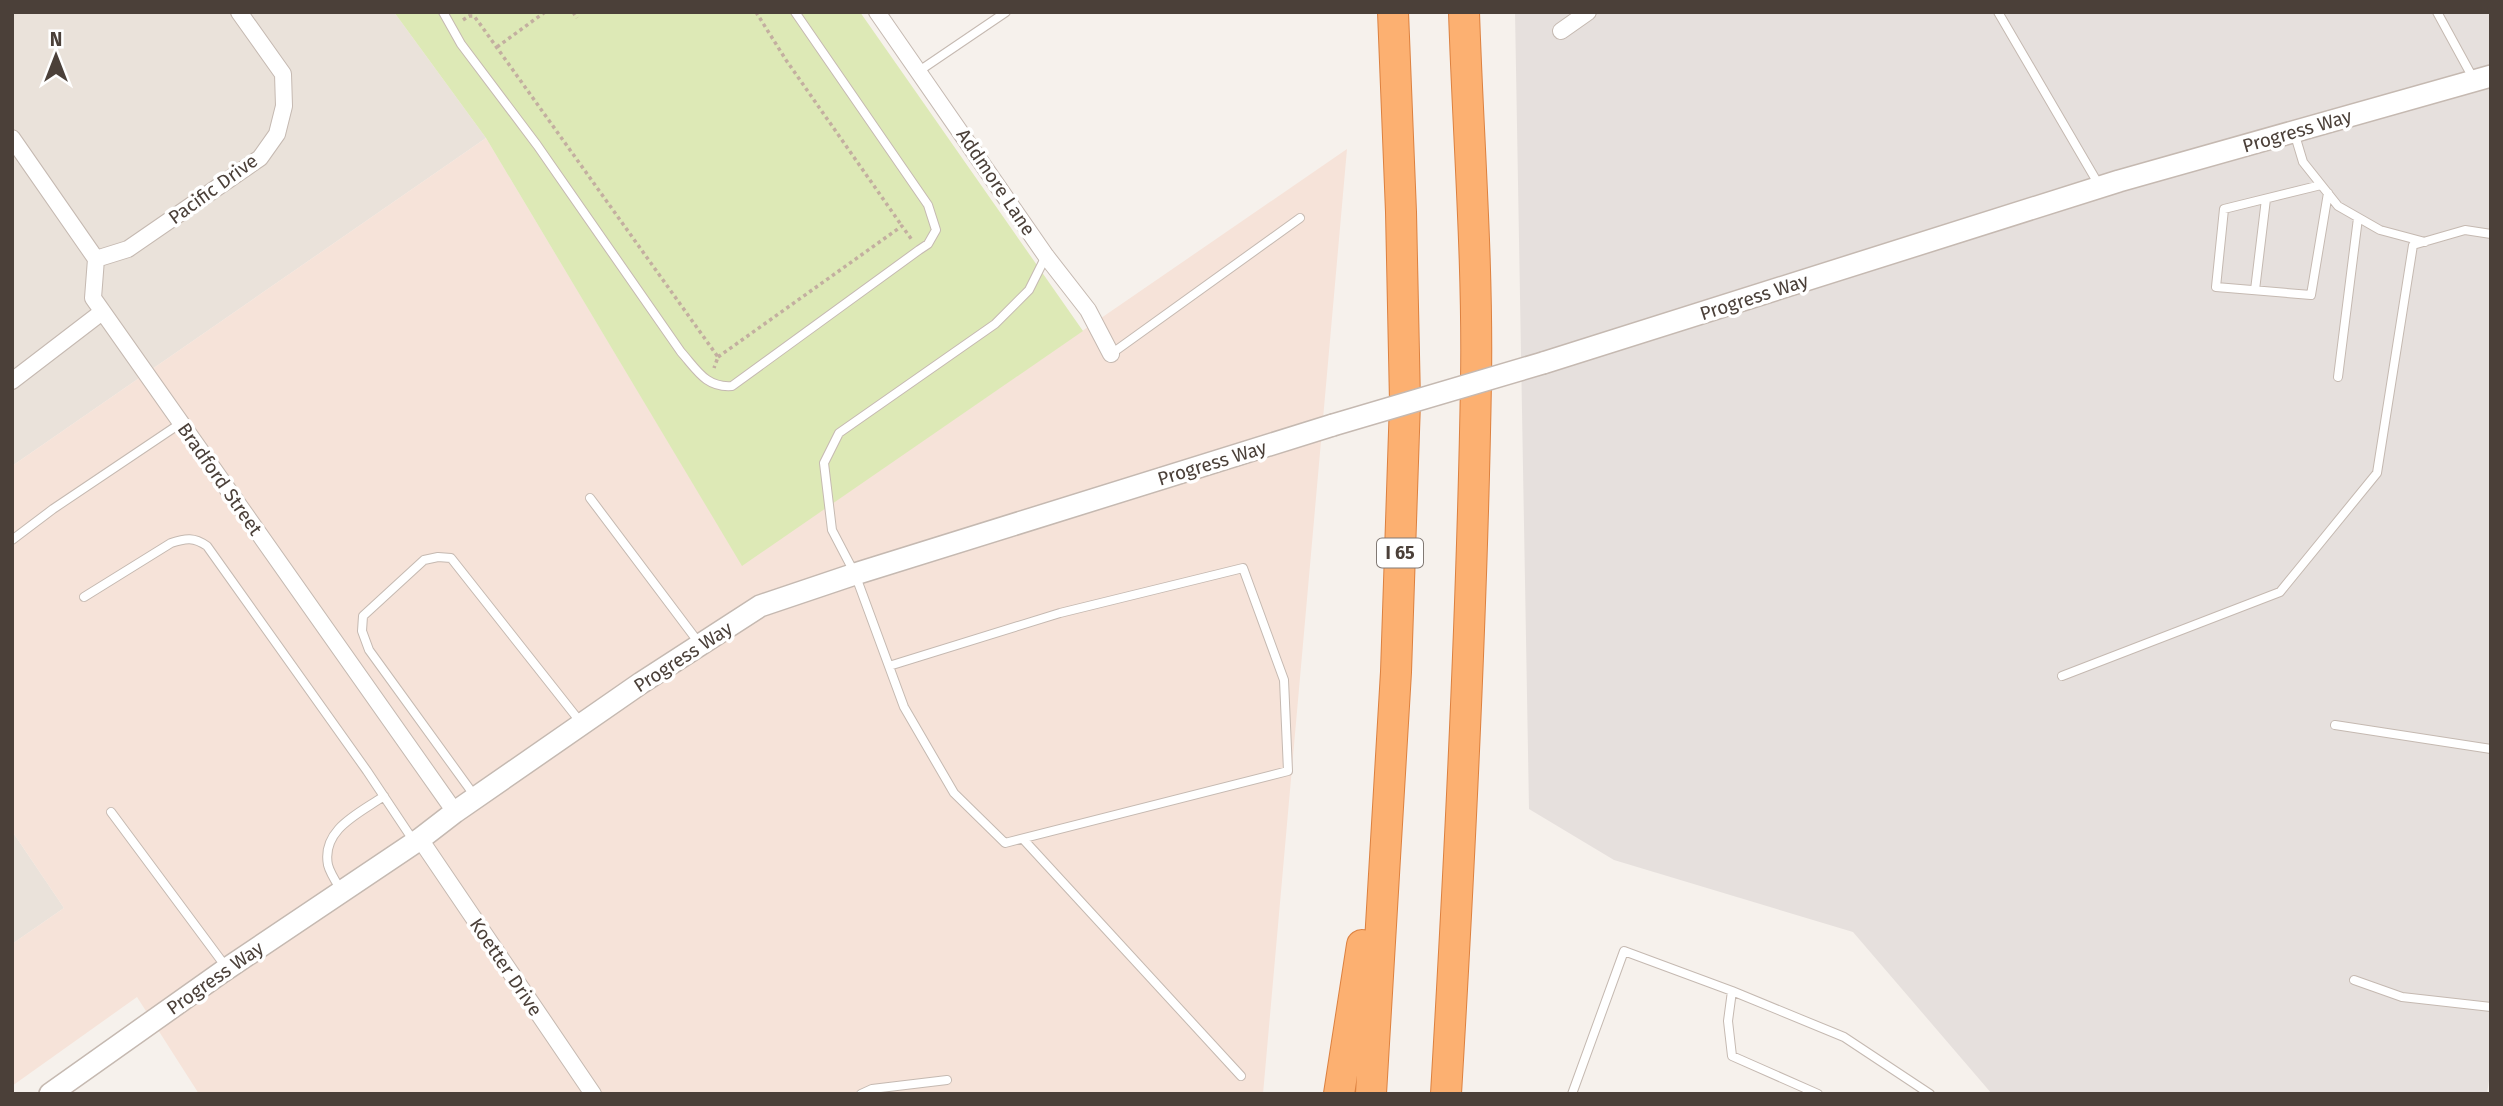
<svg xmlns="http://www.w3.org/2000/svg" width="2503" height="1106" font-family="'Fira Sans',sans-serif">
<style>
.residential{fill:#eae2da}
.commercial{fill:#f6e3d9}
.industrial{fill:#e6e0dd}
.green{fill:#dde9b6}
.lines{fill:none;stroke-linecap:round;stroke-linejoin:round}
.service-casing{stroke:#c5b9b1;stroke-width:10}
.minor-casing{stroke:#c5b9b1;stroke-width:18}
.tertiary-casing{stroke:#c5b9b1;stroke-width:24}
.motorway-casing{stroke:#dc8140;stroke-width:32}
.path{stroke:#c3afa0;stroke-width:3.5;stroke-dasharray:3.5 3.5;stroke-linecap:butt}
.service{stroke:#fff;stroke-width:8}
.minor{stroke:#fff;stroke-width:16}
.tertiary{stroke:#fff;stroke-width:21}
.motorway{stroke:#fcb071;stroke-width:30}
.tertiary-bridge-casing{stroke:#c5b9b1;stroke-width:24;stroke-linecap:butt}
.tertiary-bridge{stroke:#fff;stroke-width:21}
.labels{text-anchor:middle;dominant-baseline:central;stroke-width:7;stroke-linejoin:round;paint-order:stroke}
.shield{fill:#fff;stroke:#817974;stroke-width:2}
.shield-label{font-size:18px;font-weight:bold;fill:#4b4039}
.street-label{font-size:19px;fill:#4b4039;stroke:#fff}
</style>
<rect width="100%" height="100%" fill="#f6f1ec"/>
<path class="residential" d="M 12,12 L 394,12 L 486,138 L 12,466 Z
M 12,831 L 64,908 L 12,944 Z"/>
<path class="commercial" d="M 486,138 L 742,565 L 1347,149 L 1263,1094 L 199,1094 L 137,997 L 12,1086 L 12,944 L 64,908 L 12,831 L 12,466 Z"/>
<path class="industrial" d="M 1515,12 L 2491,12 L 2491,1067 L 2487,1094 L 1992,1094 L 1853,932 L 1614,860 L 1529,809 Z"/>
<path class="green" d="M 394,12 L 860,12 L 1083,331 L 742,566 L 486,138 Z"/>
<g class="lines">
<g class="service-casing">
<path id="service" d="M 443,12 L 461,44 L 537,145 L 681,352 C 697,370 706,388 732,386 L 919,250 L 928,244 L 936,230 L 928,205 L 795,12
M 1998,12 L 2099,185
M 2437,12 L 2473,78
M 919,71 L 1006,12
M 2294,132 L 2303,162 L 2338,206 L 2380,230 L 2425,242
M 2321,185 L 2224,209 L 2216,287 L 2311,295 L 2328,193
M 2255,290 L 2266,199
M 1111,354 L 1300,218
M 2338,377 L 2358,218
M 590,498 L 699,643
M 12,540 L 53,509 L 181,423
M 84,597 L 171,543 C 186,538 194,537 207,546 L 367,771 L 413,840
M 889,666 L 1060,613 L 1243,568 L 1284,680 L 1288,771 L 1005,843 L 954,793 L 904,707 L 855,574 L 832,530 L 824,463 L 839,433 L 995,324 L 1029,290 L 1046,256
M 2062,676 L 2280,592 L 2377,473 L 2413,245 L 2465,230 L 2491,234
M 2335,725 L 2491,749
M 474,795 L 369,650 L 362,631 L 363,616 L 424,560 L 438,557 L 451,558 L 582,724
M 111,812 L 226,967
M 1023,839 L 1241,1076
M 341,890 C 336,882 330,873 328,865 C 321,829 360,813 384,796
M 2354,980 L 2402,997 L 2491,1007
M 1732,991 L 1728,1021 L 1732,1056 L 1818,1094
M 861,1094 L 872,1089 L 947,1080
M 1572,1094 L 1624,951 L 1732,991 L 1844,1037 L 1930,1094"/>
</g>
<g class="minor-casing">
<path id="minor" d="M 877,12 L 1046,256 L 1088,310 L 1111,354
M 1561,31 L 1588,12
M 12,138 L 96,259 L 93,298 L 455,812
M 96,259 L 128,249 L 260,158 L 277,134 L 284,106 L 283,74 L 239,12
M 12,381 L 102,312
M 420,839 L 593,1094"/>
</g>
<g class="tertiary-casing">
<path id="tertiary" d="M 1543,363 L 2119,181 L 2491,76
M 50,1094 L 222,972 L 420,839 L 455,812 L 641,683 L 760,606 L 855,574 L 1333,425"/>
</g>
<g class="motorway-casing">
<path id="motorway" d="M 1339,1094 L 1362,945
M 1371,1094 L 1396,672 L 1405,402 L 1401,212 L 1393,12
M 1446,1094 C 1460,857 1472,620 1476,382 C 1478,259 1468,135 1464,12"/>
</g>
<path class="path" d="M 573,12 L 577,18
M 756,12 L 786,60 L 902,226
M 463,20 L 469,16 L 474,16 L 480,24 L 718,357 L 714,368
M 497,47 L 545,12
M 718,357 L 902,226 L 912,240"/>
<use href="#service" class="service"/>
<use href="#minor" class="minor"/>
<use href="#tertiary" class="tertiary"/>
<use href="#motorway" class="motorway"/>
<g class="tertiary-bridge-casing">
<path id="tertiary-bridge" d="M 1333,425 L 1543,363"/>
</g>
<use href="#tertiary-bridge" class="tertiary-bridge"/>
</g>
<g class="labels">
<rect class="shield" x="1377" y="538.5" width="46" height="29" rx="5"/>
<g class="shield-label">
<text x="1400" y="553">I 65</text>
</g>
<g class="street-label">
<text transform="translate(2297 131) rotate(-16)">Progress Way</text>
<text transform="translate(996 182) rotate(56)">Addmore Lane</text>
<text transform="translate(213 189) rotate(-36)">Pacific Drive</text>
<text transform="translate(1754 297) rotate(-18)">Progress Way</text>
<text transform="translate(1212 463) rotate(-17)">Progress Way</text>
<text transform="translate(220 479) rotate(55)">Bradford Street</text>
<text transform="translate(683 657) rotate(-33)">Progress Way</text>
<text transform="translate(506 967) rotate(56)">Koetter Drive</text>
<text transform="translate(215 978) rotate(-35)">Progress Way</text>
</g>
</g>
<rect width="2503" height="1106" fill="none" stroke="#4b4039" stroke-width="28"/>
<g transform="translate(56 56)" stroke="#ffffff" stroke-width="5" paint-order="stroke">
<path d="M0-5L12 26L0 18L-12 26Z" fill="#4b4039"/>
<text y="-10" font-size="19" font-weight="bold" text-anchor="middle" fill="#4b4039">N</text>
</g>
</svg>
